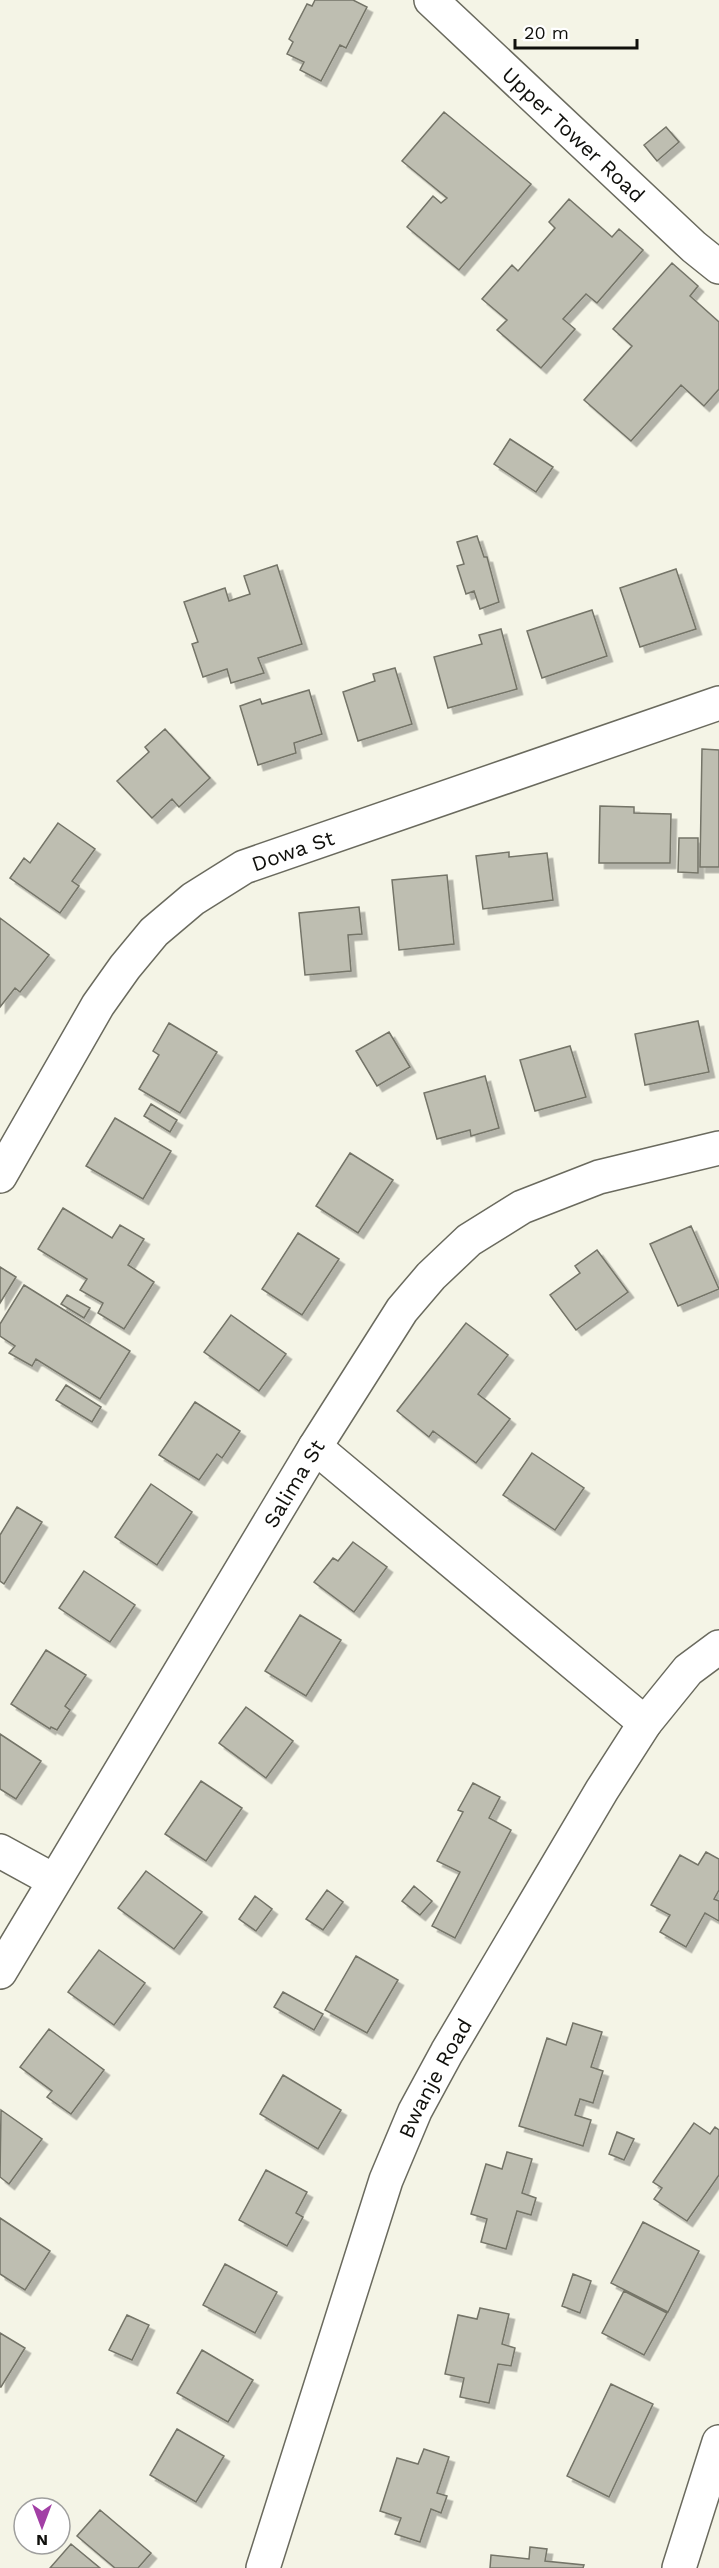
<svg xmlns="http://www.w3.org/2000/svg" width="719" height="2568" font-family="'Work Sans',sans-serif">
<style>
.building{fill:#bebeb1;stroke:#747468;stroke-width:1.5;filter:url(#shadow)}
.lines{fill:none;stroke-linecap:round;stroke-linejoin:round}
.minor-casing{stroke:#6a6a5e;stroke-width:36}
.minor{stroke:#fff;stroke-width:33}
.labels{text-anchor:middle;dominant-baseline:central;stroke-width:4.5;stroke-linejoin:round;paint-order:stroke}
.street-label{font-size:21px;fill:#10100c;stroke:#fff}
</style>
<defs>
<filter id="shadow"><feDropShadow dx="5.5" dy="5.5" stdDeviation="0" flood-color="#0004"/></filter>
</defs>
<rect width="100%" height="100%" fill="#f4f4e6"/>
<path class="building" d="M 315,0 L 353,0 L 367,7 L 346,48 L 340,45 L 321,81 L 300,70 L 304,62 L 287,54 L 293,42 L 289,39 L 307,4 L 312,6 Z
M 444,112 L 531,184 L 459,270 L 407,227 L 433,196 L 441,203 L 447,198 L 402,161 Z
M 666,127 L 679,142 L 657,161 L 644,145 Z
M 569,199 L 612,237 L 619,229 L 643,250 L 597,303 L 586,294 L 563,319 L 575,329 L 541,368 L 497,330 L 507,320 L 482,299 L 512,265 L 518,271 L 555,228 L 549,222 Z
M 672,263 L 698,286 L 690,296 L 719,322 L 719,389 L 704,406 L 681,385 L 631,441 L 584,400 L 632,346 L 613,329 Z
M 510,439 L 553,467 L 536,492 L 494,464 Z
M 477,536 L 484,557 L 487,557 L 499,602 L 480,609 L 474,591 L 466,594 L 457,566 L 464,564 L 457,542 Z
M 277,565 L 302,644 L 258,658 L 264,673 L 231,683 L 227,669 L 203,677 L 192,644 L 198,642 L 184,602 L 225,588 L 229,601 L 250,594 L 244,576 Z
M 676,569 L 696,629 L 640,647 L 620,588 Z
M 592,610 L 607,656 L 542,678 L 527,631 Z
M 501,629 L 517,689 L 448,708 L 434,657 L 482,644 L 479,635 Z
M 395,668 L 412,724 L 358,741 L 343,692 L 375,681 L 373,674 Z
M 309,690 L 322,734 L 294,743 L 296,753 L 258,765 L 240,706 L 260,699 L 262,704 Z
M 165,729 L 210,778 L 179,807 L 172,799 L 152,818 L 117,781 L 149,752 L 145,747 Z
M 702,749 L 719,750 L 719,867 L 700,867 Z
M 600,806 L 634,807 L 634,813 L 671,814 L 670,863 L 599,863 Z
M 58,823 L 95,849 L 72,881 L 79,886 L 60,913 L 10,878 L 24,858 L 30,863 Z
M 679,838 L 698,838 L 698,873 L 678,872 Z
M 509,852 L 509,857 L 547,853 L 553,900 L 483,909 L 476,856 Z
M 447,875 L 454,944 L 399,950 L 392,880 Z
M 359,907 L 362,934 L 348,935 L 351,971 L 305,975 L 299,913 Z
M 0,918 L 49,955 L 20,992 L 15,988 L 0,1007 Z
M 698,1021 L 709,1072 L 645,1085 L 635,1034 Z
M 169,1023 L 217,1052 L 180,1113 L 139,1089 L 159,1055 L 153,1051 Z
M 389,1032 L 410,1067 L 377,1086 L 356,1051 Z
M 570,1046 L 586,1097 L 535,1111 L 520,1060 Z
M 485,1076 L 499,1128 L 471,1136 L 470,1130 L 437,1139 L 424,1093 Z
M 151,1104 L 177,1120 L 170,1132 L 144,1116 Z
M 115,1118 L 171,1151 L 143,1199 L 86,1166 Z
M 350,1153 L 393,1180 L 358,1233 L 316,1206 Z
M 63,1208 L 112,1238 L 120,1225 L 144,1239 L 128,1265 L 154,1282 L 124,1329 L 98,1313 L 103,1303 L 80,1290 L 87,1279 L 38,1249 Z
M 691,1226 L 719,1289 L 678,1306 L 650,1244 Z
M 298,1233 L 339,1259 L 302,1315 L 262,1289 Z
M 597,1250 L 628,1292 L 576,1330 L 550,1295 L 580,1273 L 575,1266 Z
M 0,1267 L 16,1277 L 0,1303 Z
M 24,1285 L 130,1351 L 100,1399 L 36,1359 L 32,1366 L 9,1353 L 15,1346 L 0,1336 L 0,1324 Z
M 67,1295 L 90,1308 L 84,1318 L 61,1304 Z
M 231,1315 L 286,1354 L 259,1391 L 204,1352 Z
M 466,1323 L 508,1355 L 478,1394 L 510,1419 L 476,1463 L 433,1431 L 429,1437 L 397,1411 Z
M 66,1385 L 101,1407 L 92,1422 L 56,1400 Z
M 195,1402 L 240,1431 L 222,1458 L 217,1454 L 199,1480 L 159,1455 Z
M 532,1453 L 584,1488 L 555,1530 L 503,1495 Z
M 151,1484 L 192,1512 L 157,1565 L 115,1537 Z
M 17,1507 L 42,1522 L 4,1584 L 0,1581 L 0,1535 Z
M 353,1542 L 387,1567 L 354,1612 L 314,1582 L 333,1558 L 338,1561 Z
M 84,1571 L 135,1605 L 110,1642 L 59,1608 Z
M 300,1615 L 341,1640 L 306,1696 L 265,1671 Z
M 46,1650 L 86,1675 L 65,1706 L 70,1710 L 57,1730 L 51,1727 L 50,1729 L 11,1704 Z
M 246,1707 L 293,1741 L 266,1778 L 219,1743 Z
M 0,1734 L 41,1761 L 16,1799 L 0,1789 Z
M 201,1781 L 242,1808 L 206,1861 L 165,1834 Z
M 473,1783 L 500,1797 L 489,1818 L 511,1830 L 455,1938 L 432,1926 L 460,1872 L 437,1861 L 463,1812 L 458,1810 Z
M 706,1852 L 719,1859 L 719,1890 L 714,1899 L 719,1901 L 719,1921 L 705,1913 L 686,1947 L 660,1932 L 670,1915 L 651,1905 L 680,1855 L 698,1865 Z
M 146,1871 L 202,1912 L 174,1949 L 118,1908 Z
M 414,1886 L 432,1901 L 420,1915 L 402,1901 Z
M 327,1890 L 343,1902 L 323,1930 L 306,1919 Z
M 255,1896 L 272,1909 L 256,1931 L 239,1919 Z
M 99,1950 L 145,1983 L 114,2025 L 68,1992 Z
M 356,1956 L 398,1980 L 367,2033 L 325,2010 Z
M 283,1992 L 323,2014 L 314,2030 L 274,2007 Z
M 573,2023 L 602,2032 L 591,2067 L 603,2071 L 593,2103 L 580,2099 L 575,2115 L 591,2120 L 583,2146 L 519,2126 L 547,2038 L 566,2045 Z
M 49,2029 L 104,2070 L 71,2114 L 47,2097 L 52,2091 L 20,2067 Z
M 283,2075 L 341,2110 L 318,2149 L 260,2114 Z
M 1,2110 L 42,2139 L 9,2184 L 0,2177 Z
M 694,2123 L 710,2134 L 715,2127 L 719,2130 L 719,2175 L 687,2221 L 654,2199 L 662,2188 L 653,2182 Z
M 617,2132 L 634,2139 L 624,2160 L 609,2154 Z
M 507,2152 L 532,2159 L 522,2193 L 536,2198 L 531,2215 L 517,2211 L 506,2249 L 481,2242 L 487,2219 L 471,2214 L 486,2164 L 502,2169 Z
M 266,2170 L 307,2192 L 296,2213 L 303,2217 L 287,2246 L 239,2220 Z
M 0,2218 L 50,2251 L 25,2290 L 0,2274 Z
M 643,2222 L 699,2251 L 668,2312 L 611,2283 Z
M 225,2264 L 277,2292 L 255,2333 L 203,2305 Z
M 573,2274 L 591,2281 L 580,2313 L 562,2306 Z
M 624,2291 L 667,2313 L 644,2355 L 602,2333 Z
M 480,2308 L 509,2314 L 502,2344 L 515,2348 L 511,2366 L 498,2364 L 489,2403 L 460,2397 L 464,2378 L 445,2374 L 458,2315 L 477,2319 Z
M 127,2315 L 149,2325 L 132,2360 L 109,2350 Z
M 0,2333 L 25,2348 L 1,2387 L 0,2387 Z
M 202,2350 L 253,2380 L 228,2422 L 177,2393 Z
M 611,2384 L 653,2404 L 609,2497 L 567,2476 Z
M 177,2429 L 224,2456 L 196,2502 L 150,2475 Z
M 424,2449 L 449,2457 L 437,2493 L 447,2496 L 441,2513 L 431,2509 L 420,2542 L 395,2534 L 401,2518 L 380,2511 L 397,2458 L 418,2464 Z
M 100,2510 L 151,2553 L 138,2568 L 115,2568 L 77,2536 Z
M 71,2544 L 100,2568 L 50,2568 Z
M 530,2547 L 547,2549 L 545,2561 L 584,2565 L 583,2568 L 490,2568 L 491,2555 L 529,2559 Z"/>
<g class="lines">
<g class="minor-casing">
<g id="minor">
<path id="s1" d="M 431,0 L 694,247 L 719,267"/>
<path id="s2" d="M 0,1176 L 98,1005 L 125,967 L 154,932 L 193,899 L 244,867 L 719,703"/>
<path d="M 315,1447 L 645,1723"/>
<path d="M 0,1851 L 53,1880"/>
<path id="s3" d="M 0,1972 L 315,1447 L 402,1310 L 431,1276 L 469,1240 L 522,1207 L 599,1177 L 719,1148"/>
<path id="s4" d="M 263,2568 L 386,2180 L 415,2111 L 447,2052 L 602,1790 L 645,1723 L 688,1670 L 719,1647"/>
<path d="M 679,2568 L 719,2442"/>
</g>
</g>
<use href="#minor" class="minor"/>
</g>
<g class="labels">
<g class="street-label">
<text stroke="none"><textPath href="#s1" startOffset="196">Upper Tower Road</textPath></text>
<text stroke="none"><textPath href="#s2" startOffset="452">Dowa St</textPath></text>
<text stroke="none"><textPath href="#s3" startOffset="570">Salima St</textPath></text>
<text stroke="none"><textPath href="#s4" startOffset="520">Bwanje Road</textPath></text>
</g>
</g>
<g transform="translate(42 2526) rotate(180)"><circle r="28" fill="#ffffff" stroke="#9f9f9e" stroke-width="1.5"/>
<path d="M0-4.5L10 22L0 15L-10 22Z" fill="#a23fa5"/>
<text y="-9" font-size="16" font-weight="bold" text-anchor="middle" fill="#10100c">N</text>
</g>
<path d="M515 39v9h122v-9" fill="none" stroke="#10100c" stroke-width="3"/>
<text x="524" y="39" font-size="18" fill="#10100c" stroke="#ffffff" stroke-width="4.5" paint-order="stroke">20 m</text>
</svg>
